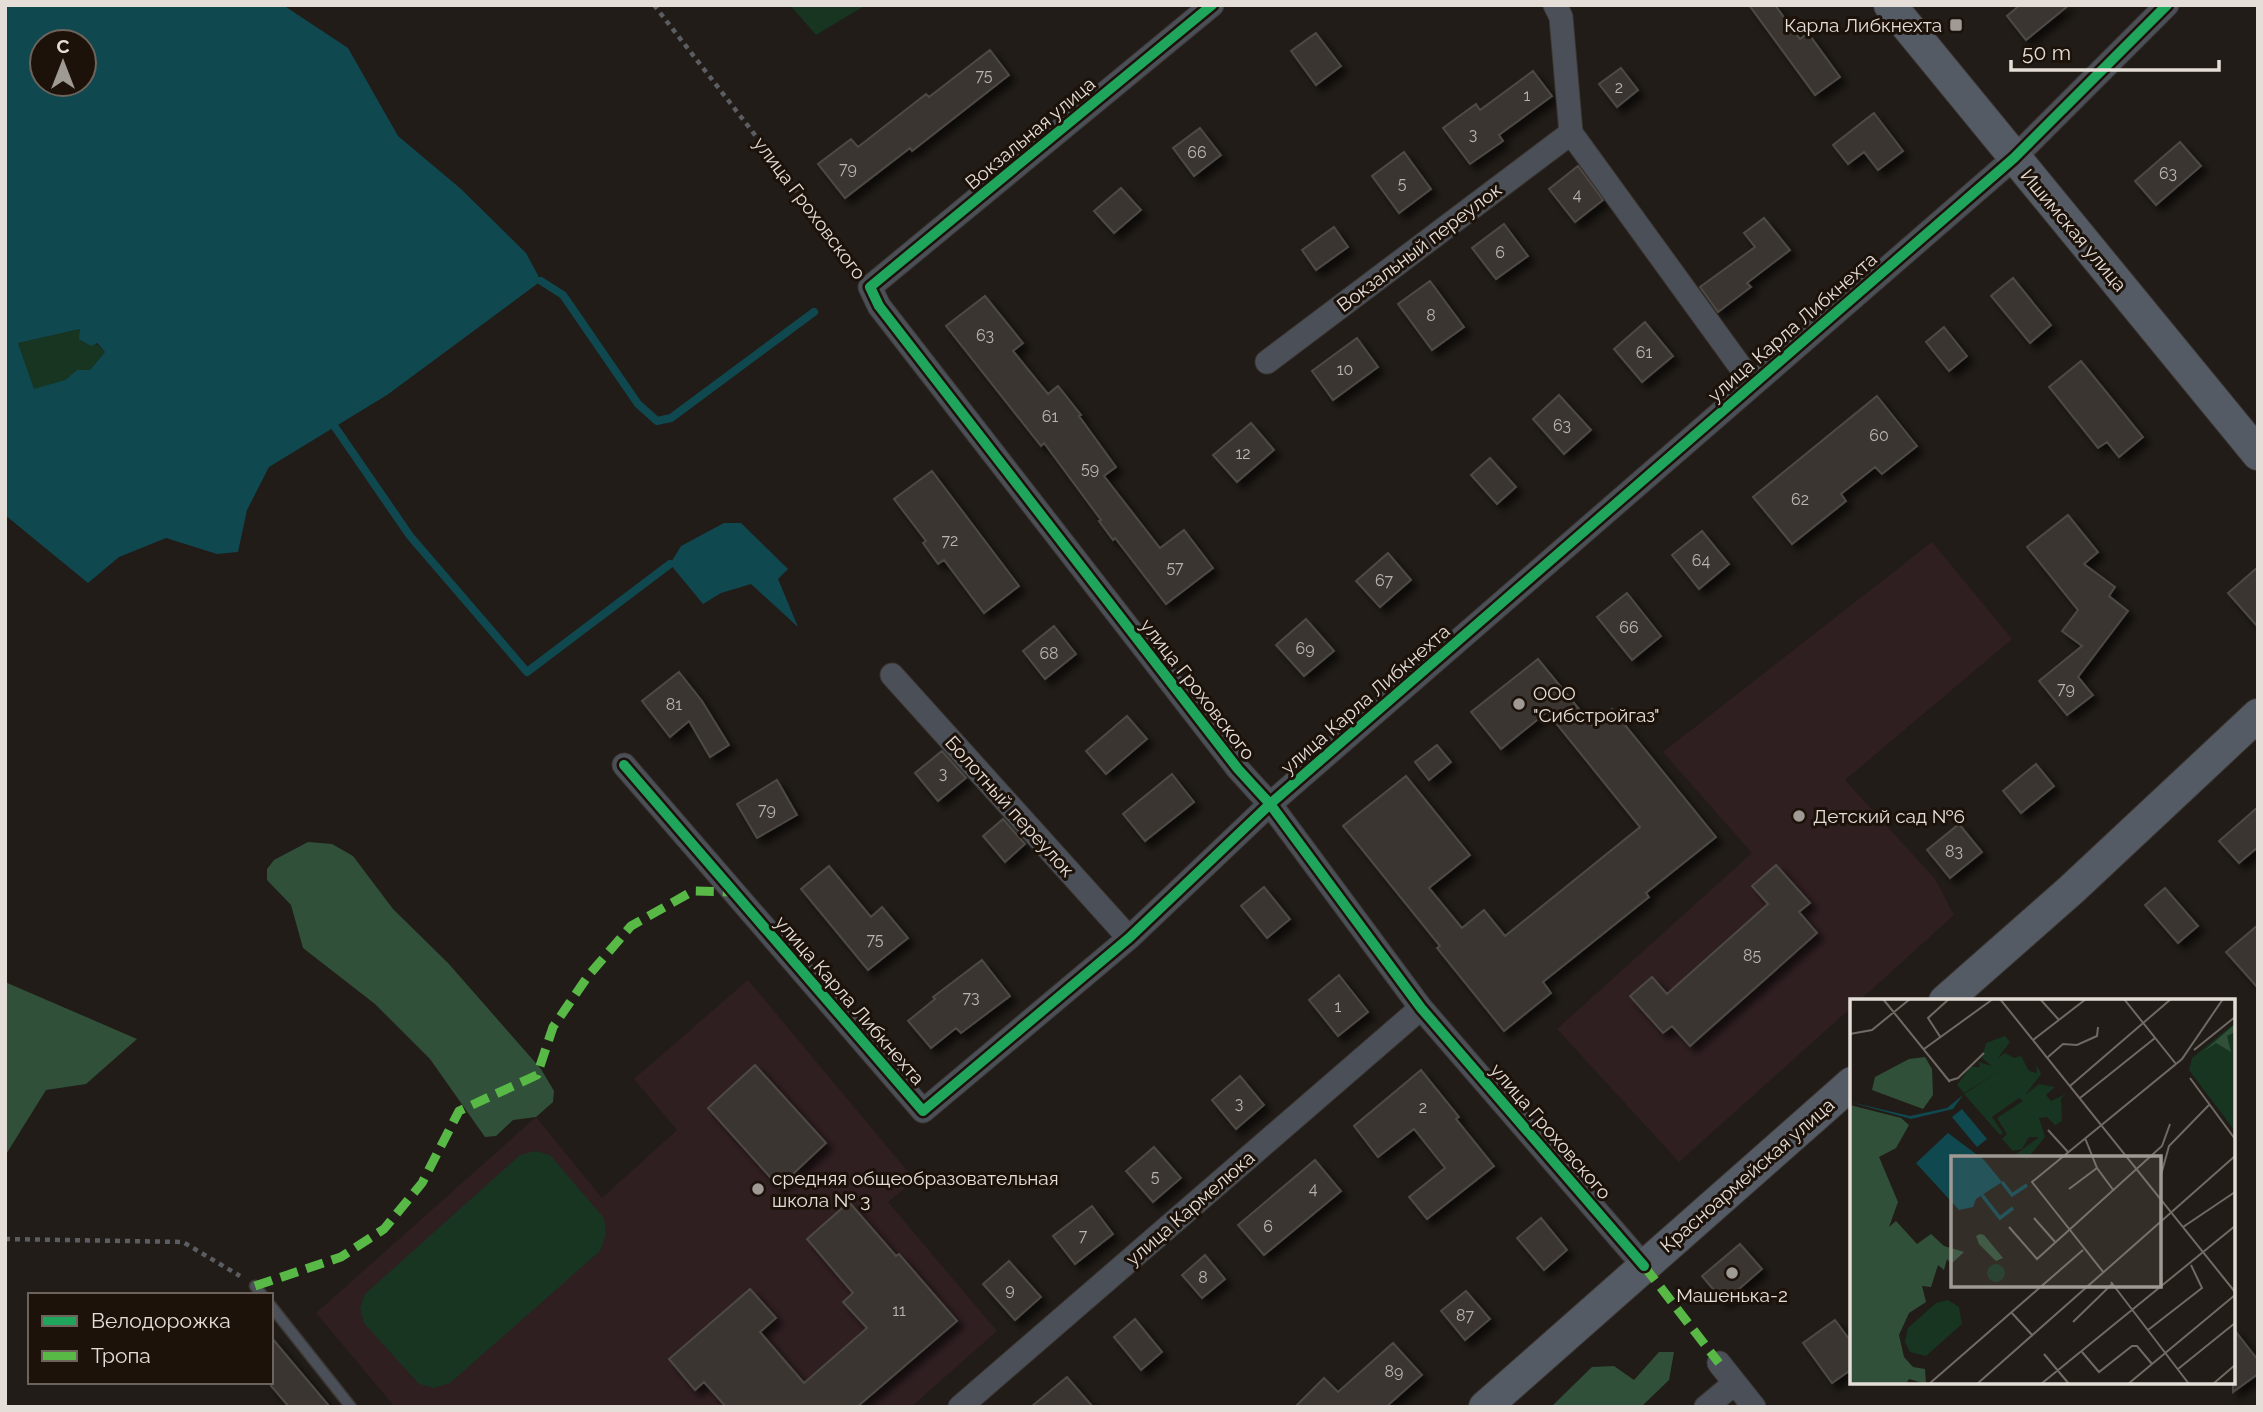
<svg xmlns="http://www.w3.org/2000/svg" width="2263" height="1412" font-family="Raleway,sans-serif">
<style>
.education{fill:#301f21}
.green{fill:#173520}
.forest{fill:#315039}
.water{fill:#104850;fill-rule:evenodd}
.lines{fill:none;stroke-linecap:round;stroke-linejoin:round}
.stream{stroke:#104850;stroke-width:8}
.building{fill:#3b3632;stroke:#4d4944;stroke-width:2;filter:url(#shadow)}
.service-casing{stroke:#3c3733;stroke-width:13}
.minor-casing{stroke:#3c3733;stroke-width:25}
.secondary-casing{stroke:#3c3733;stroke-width:34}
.path{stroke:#5c5d62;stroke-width:4.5;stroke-dasharray:5 5;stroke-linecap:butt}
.service{stroke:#4b5058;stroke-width:10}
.minor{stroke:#4b5058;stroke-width:23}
.secondary{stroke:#555b65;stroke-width:32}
.quiet{stroke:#58b947;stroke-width:9;stroke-dasharray:18 9;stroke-linecap:butt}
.cycleway-casing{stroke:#1c120a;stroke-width:15}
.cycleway{stroke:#20a55d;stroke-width:10}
.poi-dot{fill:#a09a94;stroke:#1c120a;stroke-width:2.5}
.labels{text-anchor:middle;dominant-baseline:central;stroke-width:6;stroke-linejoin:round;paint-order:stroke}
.number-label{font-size:16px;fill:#bab4ae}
.poi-label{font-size:19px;fill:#e5ded8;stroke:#1c120a;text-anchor:start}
.street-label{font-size:19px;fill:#e5ded8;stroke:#1c120a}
.inset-river{fill:none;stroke:#104850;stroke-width:3.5}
.inset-road{fill:none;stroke:#6f6a64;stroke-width:2}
.view{fill:#a09a94;fill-opacity:0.15;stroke:#a09a94;stroke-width:3.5}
.inset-edge{fill:none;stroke:#e5ded8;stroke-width:3.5}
</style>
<defs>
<filter id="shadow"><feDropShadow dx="6" dy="6" stdDeviation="3.5" flood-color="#0009"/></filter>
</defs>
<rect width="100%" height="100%" fill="#211c17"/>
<path class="education" d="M 1932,542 L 2012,639 L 1845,780 L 1935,879 L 1954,915 L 1859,1001 L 1852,1001 L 1852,1007 L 1679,1162 L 1557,1029 L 1752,853 L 1663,752 Z
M 748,980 L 915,1180 L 888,1202 L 997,1331 L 911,1407 L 395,1407 L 316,1313 L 536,1117 L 602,1198 L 677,1130 L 634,1079 Z"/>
<path class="green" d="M 790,5 L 866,5 L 816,35 Z
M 80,329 L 105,352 L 90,370 L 77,370 L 65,380 L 34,390 L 18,343 Z
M 535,1151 L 550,1155 L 604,1218 L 606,1235 L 600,1251 L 450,1383 L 434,1388 L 419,1384 L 364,1323 L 360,1308 L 365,1294 L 520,1155 Z"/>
<path class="forest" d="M 308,842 L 332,844 L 353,856 L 393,909 L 448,963 L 541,1069 L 554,1091 L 553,1102 L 536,1117 L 513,1120 L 496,1136 L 485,1137 L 430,1059 L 375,1004 L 303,948 L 291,905 L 267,880 L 267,869 L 274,860 Z
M 5,982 L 137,1039 L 86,1084 L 46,1090 L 5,1156 Z
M 1659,1352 L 1674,1352 L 1669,1380 L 1641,1407 L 1551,1407 L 1592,1367 L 1614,1366 L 1634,1380 Z"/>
<path class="water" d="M 5,5 L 283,5 L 348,48 L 398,136 L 461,189 L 526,253 L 541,281 L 387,395 L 269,467 L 247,510 L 238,552 L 217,554 L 166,538 L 119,557 L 88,583 L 5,515 ZM 42,42 L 84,42 L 84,84 L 42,84 ZM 80,329 L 79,339 L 91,346 L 97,343 L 105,352 L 90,370 L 77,370 L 65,380 L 34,389 L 18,343 Z
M 724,523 L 741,523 L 788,569 L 778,579 L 798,627 L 751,584 L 721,593 L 703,604 L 670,564 L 681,546 Z"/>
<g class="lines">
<path class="stream" d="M 541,281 L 563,295 L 638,404 L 657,421 L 671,418 L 814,312
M 335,427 L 410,536 L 527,672 L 670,564"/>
</g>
<path class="building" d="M 1749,5 L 1775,5 L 1800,39 L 1808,33 L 1840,77 L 1815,95 Z
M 2020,5 L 2069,5 L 2026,40 L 2007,16 Z
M 1316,33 L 1341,66 L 1316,85 L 1291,51 Z
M 990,50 L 1009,75 L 912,151 L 910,148 L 845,198 L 818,164 L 851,139 L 858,147 L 926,94 L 929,97 Z
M 1621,68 L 1638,90 L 1617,107 L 1599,84 Z
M 1533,71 L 1552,96 L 1499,135 L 1503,141 L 1470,164 L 1443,128 L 1476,104 L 1480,110 Z
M 1874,113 L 1903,151 L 1878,170 L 1864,152 L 1848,164 L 1833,145 Z
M 1200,128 L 1221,155 L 1194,176 L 1173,148 Z
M 2180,142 L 2201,166 L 2156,205 L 2135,181 Z
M 1404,152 L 1431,189 L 1399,213 L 1372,176 Z
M 1578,166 L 1603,200 L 1575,222 L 1549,189 Z
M 1121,188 L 1141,210 L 1114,233 L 1094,211 Z
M 1764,218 L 1790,250 L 1747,283 L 1751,287 L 1718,312 L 1700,287 L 1755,247 L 1744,233 Z
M 1504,224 L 1528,256 L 1496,279 L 1472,248 Z
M 1334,227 L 1348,247 L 1316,270 L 1302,250 Z
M 2013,278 L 2051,325 L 2030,343 L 1991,296 Z
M 1430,281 L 1464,327 L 1432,350 L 1398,304 Z
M 985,296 L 1023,343 L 1013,351 L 1048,394 L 1058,386 L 1081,415 L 1079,416 L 1116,467 L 1104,476 L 1160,548 L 1184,530 L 1213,568 L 1166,604 L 1115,538 L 1113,540 L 1099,521 L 1101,520 L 1044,443 L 1041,446 L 946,326 Z
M 1645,322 L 1673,356 L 1642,382 L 1614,349 Z
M 1944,327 L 1967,356 L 1949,371 L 1926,342 Z
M 1357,338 L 1378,367 L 1333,400 L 1312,371 Z
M 2081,361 L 2143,437 L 2119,457 L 2107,442 L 2098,448 L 2049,387 Z
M 1559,395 L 1591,430 L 1564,454 L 1533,419 Z
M 1877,396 L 1917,446 L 1882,474 L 1875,467 L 1841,494 L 1846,501 L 1792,544 L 1753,497 Z
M 1251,423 L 1274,450 L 1237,482 L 1213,455 Z
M 1490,458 L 1516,487 L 1497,504 L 1471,475 Z
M 932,471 L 1019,586 L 984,613 L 944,560 L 938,564 L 923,543 L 926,541 L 894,499 Z
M 2068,515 L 2098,552 L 2084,564 L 2115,587 L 2109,596 L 2128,611 L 2078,677 L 2093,695 L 2067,715 L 2039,681 L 2082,646 L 2062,631 L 2078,610 L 2027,547 Z
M 1702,531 L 1729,564 L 1699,589 L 1672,555 Z
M 1388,553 L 1411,580 L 1380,607 L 1356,581 Z
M 2258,567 L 2258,627 L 2228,593 Z
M 1627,593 L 1661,636 L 1632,660 L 1597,617 Z
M 1306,619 L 1334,651 L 1304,676 L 1276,645 Z
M 1054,626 L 1076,654 L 1045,679 L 1023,651 Z
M 1538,659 L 1592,725 L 1612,709 L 1716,837 L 1646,893 L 1649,897 L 1543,982 L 1551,993 L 1504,1031 L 1437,948 L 1440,946 L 1343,826 L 1406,776 L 1470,855 L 1429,888 L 1462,928 L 1484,910 L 1505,936 L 1640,827 L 1547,712 L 1501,749 L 1471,712 Z
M 679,672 L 702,701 L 729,745 L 710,757 L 689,721 L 670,737 L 642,701 Z
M 1127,716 L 1147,739 L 1106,774 L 1086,751 Z
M 1437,745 L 1451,762 L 1429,780 L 1415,762 Z
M 942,751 L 966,778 L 938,801 L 915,773 Z
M 2036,764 L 2054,786 L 2021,813 L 2003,791 Z
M 1172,774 L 1194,802 L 1145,841 L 1123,814 Z
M 777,780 L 797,815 L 757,838 L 737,804 Z
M 2258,807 L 2258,847 L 2239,863 L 2219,841 Z
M 1003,819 L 1025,844 L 1005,862 L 983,836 Z
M 1959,824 L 1982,852 L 1950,878 L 1927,850 Z
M 1776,865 L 1810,903 L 1799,912 L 1817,933 L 1690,1046 L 1672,1026 L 1663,1033 L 1630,996 L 1652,977 L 1667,994 L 1768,904 L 1752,886 Z
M 829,866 L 871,917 L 882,907 L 908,938 L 868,970 L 801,889 Z
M 1264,887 L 1290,919 L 1267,938 L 1241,906 Z
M 2165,888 L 2198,926 L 2178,943 L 2145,905 Z
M 2258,925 L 2258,988 L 2226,952 Z
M 982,960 L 1010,996 L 961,1033 L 956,1028 L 931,1048 L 908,1021 L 935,999 L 933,997 Z
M 1339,975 L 1368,1012 L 1338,1036 L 1309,1000 Z
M 755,1065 L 826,1143 L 779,1187 L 708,1108 Z
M 1421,1070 L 1459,1117 L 1456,1119 L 1494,1166 L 1427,1219 L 1409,1197 L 1445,1168 L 1414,1129 L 1378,1157 L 1354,1126 Z
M 1240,1076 L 1264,1105 L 1236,1129 L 1212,1100 Z
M 1154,1147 L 1181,1178 L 1153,1202 L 1126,1171 Z
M 1315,1160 L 1341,1191 L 1264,1255 L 1238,1225 Z
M 849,1202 L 896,1256 L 899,1254 L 957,1321 L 857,1407 L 726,1407 L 704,1382 L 695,1390 L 669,1359 L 750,1289 L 776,1318 L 760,1332 L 804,1383 L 867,1328 L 843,1302 L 853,1293 L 807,1239 Z
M 1092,1206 L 1113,1234 L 1075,1264 L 1053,1236 Z
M 1541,1218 L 1567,1250 L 1544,1270 L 1517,1238 Z
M 1740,1244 L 1762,1269 L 1724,1302 L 1702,1276 Z
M 1205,1255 L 1225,1279 L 1202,1298 L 1182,1275 Z
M 1009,1261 L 1041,1297 L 1015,1320 L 983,1284 Z
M 1466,1291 L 1490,1319 L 1465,1340 L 1441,1311 Z
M 1135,1319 L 1162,1352 L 1141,1370 L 1114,1337 Z
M 1835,1320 L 1852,1343 L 1852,1369 L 1832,1383 L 1803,1343 Z
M 2233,1328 L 2258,1360 L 2258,1374 L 2233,1392 Z
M 271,1337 L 330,1407 L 289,1407 L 271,1386 Z
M 1393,1343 L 1422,1375 L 1386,1407 L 1295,1407 L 1324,1378 L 1338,1392 Z
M 1067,1377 L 1093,1407 L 1031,1407 Z"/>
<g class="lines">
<g class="service-casing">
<path id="service" d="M 255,1286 L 262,1295
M 271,1306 L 351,1407"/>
</g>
<g class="minor-casing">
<path id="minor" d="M 1212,5 L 870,287 L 879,306 L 1238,769 L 1270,804 L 1421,1008 L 1644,1266
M 1555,5 L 1561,17 L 1571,133 L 1753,384
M 1267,362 L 1571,133
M 892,675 L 1129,938
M 624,765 L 923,1111 L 1129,938 L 1270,804 L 2014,158 L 2167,5
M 1719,1363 L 1754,1407
M 960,1407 L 1421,1008
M 1706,1407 L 1735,1383"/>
</g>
<g class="secondary-casing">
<path id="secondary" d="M 1890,5 L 2258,454
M 1945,1001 L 2071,890 L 2258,715
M 1485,1407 L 1852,1083"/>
</g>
<path class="path" d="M 654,5 L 752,131 L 853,268
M 5,1239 L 183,1242 L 240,1276"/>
<use href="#service" class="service"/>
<use href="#minor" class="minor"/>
<use href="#secondary" class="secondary"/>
<path class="quiet" d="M 1644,1266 L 1719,1363
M 255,1286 L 341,1257 L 384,1229 L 422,1183 L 459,1111 L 537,1075 L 553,1027 L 588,976 L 631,926 L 693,891 L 734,892"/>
<g class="cycleway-casing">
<path id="cycleway" d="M 1212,5 L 870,287 L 879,306 L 1238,769 L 1270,804 L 1421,1008 L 1644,1266
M 624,765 L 923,1111 L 1129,938 L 1270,804 L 2014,158 L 2167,5"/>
</g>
<use href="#cycleway" class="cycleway"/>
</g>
<g class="poi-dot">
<rect x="1949" y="18" width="14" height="14" rx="3.5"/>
<circle cx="1519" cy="704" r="7"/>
<circle cx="1799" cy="816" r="7"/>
<circle cx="758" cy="1189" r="7"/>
<circle cx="1732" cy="1273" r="7"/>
</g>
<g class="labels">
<g class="number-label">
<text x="984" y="75">75</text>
<text x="1619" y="87">2</text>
<text x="1527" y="95">1</text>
<text x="1473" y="134">3</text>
<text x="1197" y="152">66</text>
<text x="848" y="168">79</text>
<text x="2168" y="173">63</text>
<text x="1402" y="183">5</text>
<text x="1577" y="194">4</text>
<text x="1500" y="252">6</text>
<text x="1431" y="315">8</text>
<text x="985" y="335">63</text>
<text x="1644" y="352">61</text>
<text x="1345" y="369">10</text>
<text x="1050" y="416">61</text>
<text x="1562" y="425">63</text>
<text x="1879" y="435">60</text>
<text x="1243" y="453">12</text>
<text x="1090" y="468">59</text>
<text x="1800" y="499">62</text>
<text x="950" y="540">72</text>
<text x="1701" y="560">64</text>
<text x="1175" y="567">57</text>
<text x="1384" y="580">67</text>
<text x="1629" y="627">66</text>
<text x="1305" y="648">69</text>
<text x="1049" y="653">68</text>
<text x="2066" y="688">79</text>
<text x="674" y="704">81</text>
<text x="943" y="773">3</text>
<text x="767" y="809">79</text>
<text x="1954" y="851">83</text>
<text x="875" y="939">75</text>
<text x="1752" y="955">85</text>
<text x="971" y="997">73</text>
<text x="1338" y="1006">1</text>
<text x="1239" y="1103">3</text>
<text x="1423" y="1107">2</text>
<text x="1155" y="1176">5</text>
<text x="1313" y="1188">4</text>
<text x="1268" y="1226">6</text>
<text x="1083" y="1235">7</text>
<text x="1203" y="1277">8</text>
<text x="1010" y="1289">9</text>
<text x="899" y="1310">11</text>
<text x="1465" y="1315">87</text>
<text x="1394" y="1371">89</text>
</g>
<g class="poi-label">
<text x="1942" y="25" text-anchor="end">Карла Либкнехта</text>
<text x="1533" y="693">ООО<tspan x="1533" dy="22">"Сибстройгаз"</tspan></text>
<text x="1813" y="816">Детский сад №6</text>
<text x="772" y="1178">средняя общеобразовательная<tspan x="772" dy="22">школа № 3</tspan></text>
<text x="1732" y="1295" text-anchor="middle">Машенька-2</text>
</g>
<g class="street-label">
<text transform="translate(1030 133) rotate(-40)">Вокзальная улица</text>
<text transform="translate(810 208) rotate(53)">улица Гроховского</text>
<text transform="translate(2074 230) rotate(50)">Ишимская улица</text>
<text transform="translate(1419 247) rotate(-37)">Вокзальный переулок</text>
<text transform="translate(1792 327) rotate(-41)">улица Карла Либкнехта</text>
<text transform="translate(1198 689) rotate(52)">улица Гроховского</text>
<text transform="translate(1365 699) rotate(-41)">улица Карла Либкнехта</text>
<text transform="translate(1010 806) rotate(48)">Болотный переулок</text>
<text transform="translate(850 1000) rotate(49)">улица Карла Либкнехта</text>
<text transform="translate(1551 1131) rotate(49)">улица Гроховского</text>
<text transform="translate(1747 1175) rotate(-41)">Красноармейская улица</text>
<text transform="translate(1190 1208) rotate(-41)">улица Кармелюка</text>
</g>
</g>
<g transform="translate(1850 999)">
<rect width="385" height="385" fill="#211c17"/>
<path d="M 385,24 L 385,132 L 339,71 L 342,59 ZM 155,37 L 160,43 L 148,59 L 155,54 L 164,59 L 171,57 L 179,72 L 187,74 L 186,67 L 189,70 L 191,75 L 175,96 L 189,85 L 205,88 L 196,96 L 201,102 L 218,94 L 211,99 L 212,122 L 205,126 L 197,118 L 189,119 L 195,138 L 177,160 L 165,156 L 189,138 L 179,138 L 172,150 L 163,152 L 152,140 L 157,135 L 147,119 L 173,102 L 169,99 L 142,118 L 153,134 L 150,136 L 114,95 L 151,71 L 114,94 L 107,86 L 120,68 L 130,68 L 128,63 L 142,67 L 132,59 L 136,44 ZM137 274a9 9 0 1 1 18 0a9 9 0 1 1-18 0ZM 98,301 L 109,308 L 112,325 L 76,357 L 60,353 L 55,343 L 58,329 L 86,304 Z" fill="#173520"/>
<path d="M 385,25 L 385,33 L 377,37 L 381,53 L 366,44 L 353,53 ZM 75,58 L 82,70 L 83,96 L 73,110 L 22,91 L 25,78 L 59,60 ZM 0,106 L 51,119 L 59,126 L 46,149 L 29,158 L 48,203 L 39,228 L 46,222 L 67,245 L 81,235 L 94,247 L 114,253 L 101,265 L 97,260 L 94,271 L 88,266 L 81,288 L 72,287 L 76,303 L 59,314 L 49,336 L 54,358 L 63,368 L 75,370 L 76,385 L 59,380 L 56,385 L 0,385 ZM 130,235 L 134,236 L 153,259 L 146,262 L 129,245 L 126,237 Z" fill="#315039"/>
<path d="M 113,96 L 103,110 L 61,120 L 0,103 L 60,117 L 97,109 ZM 112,110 L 137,140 L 127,148 L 102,118 ZM 98,134 L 134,161 L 152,183 L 126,200 L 123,208 L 109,211 L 66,164 Z" fill="#104850"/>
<path class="inset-river" d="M 152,183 L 162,196 L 177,186M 132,196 L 150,219 L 163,209"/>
<path class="inset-road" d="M 33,0 L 100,83M 150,0 L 385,293M 190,0 L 209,21M 274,0 L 326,65M 0,35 L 22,31 L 60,0M 91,39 L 78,19 L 99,0M 183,41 L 236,0M 74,50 L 143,0M 344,51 L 385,18M 198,58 L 213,45 L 227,46 L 247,37 L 248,28M 340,79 L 385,140M 98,82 L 108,79 L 134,54M 220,87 L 321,0M 230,99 L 305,39M 198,131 L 218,153M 235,139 L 247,169 L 264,192M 311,176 L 319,147 L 359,106M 219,190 L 247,169M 184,219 L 206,244M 159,228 L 187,260 L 312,147 L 320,125M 333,228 L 385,193M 254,274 L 182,183 L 332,60 L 373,0M 261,283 L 339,385M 161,313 L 183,337M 223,323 L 262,285M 298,331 L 352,289 L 341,266M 232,353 L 249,373 L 282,347 L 287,347 L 302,365M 194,355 L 219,385M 328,370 L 385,324M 79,385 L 233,251M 127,385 L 385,157M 191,385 L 385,227M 278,385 L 385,296M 363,385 L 385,366"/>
<path class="view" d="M 101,157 L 311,157 L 311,288 L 101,288 Z"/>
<rect width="385" height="385" class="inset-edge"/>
</g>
<rect width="2263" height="1412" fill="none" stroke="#e5ded8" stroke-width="14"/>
<rect x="28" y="1293" width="245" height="91" fill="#1c120a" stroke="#6c645c" stroke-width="2"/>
<rect x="42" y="1316" width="35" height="10" fill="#20a55d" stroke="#6c645c" stroke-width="2"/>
<text x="91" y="1328" font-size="21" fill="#e5ded8">Велодорожка</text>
<rect x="42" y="1351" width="35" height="10" fill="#58b947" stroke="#6c645c" stroke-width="2"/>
<text x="91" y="1363" font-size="21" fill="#e5ded8">Тропа</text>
<g transform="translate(63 63)"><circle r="33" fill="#1c120a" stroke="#6c645c" stroke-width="2"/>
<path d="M0-5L12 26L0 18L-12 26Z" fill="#a09a94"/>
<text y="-10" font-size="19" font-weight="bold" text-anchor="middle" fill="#e5ded8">С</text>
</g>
<path d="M2011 60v10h208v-10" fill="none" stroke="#e5ded8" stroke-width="3.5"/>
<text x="2022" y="60" font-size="21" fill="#e5ded8" stroke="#1c120a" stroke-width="5" paint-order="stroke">50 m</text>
</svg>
